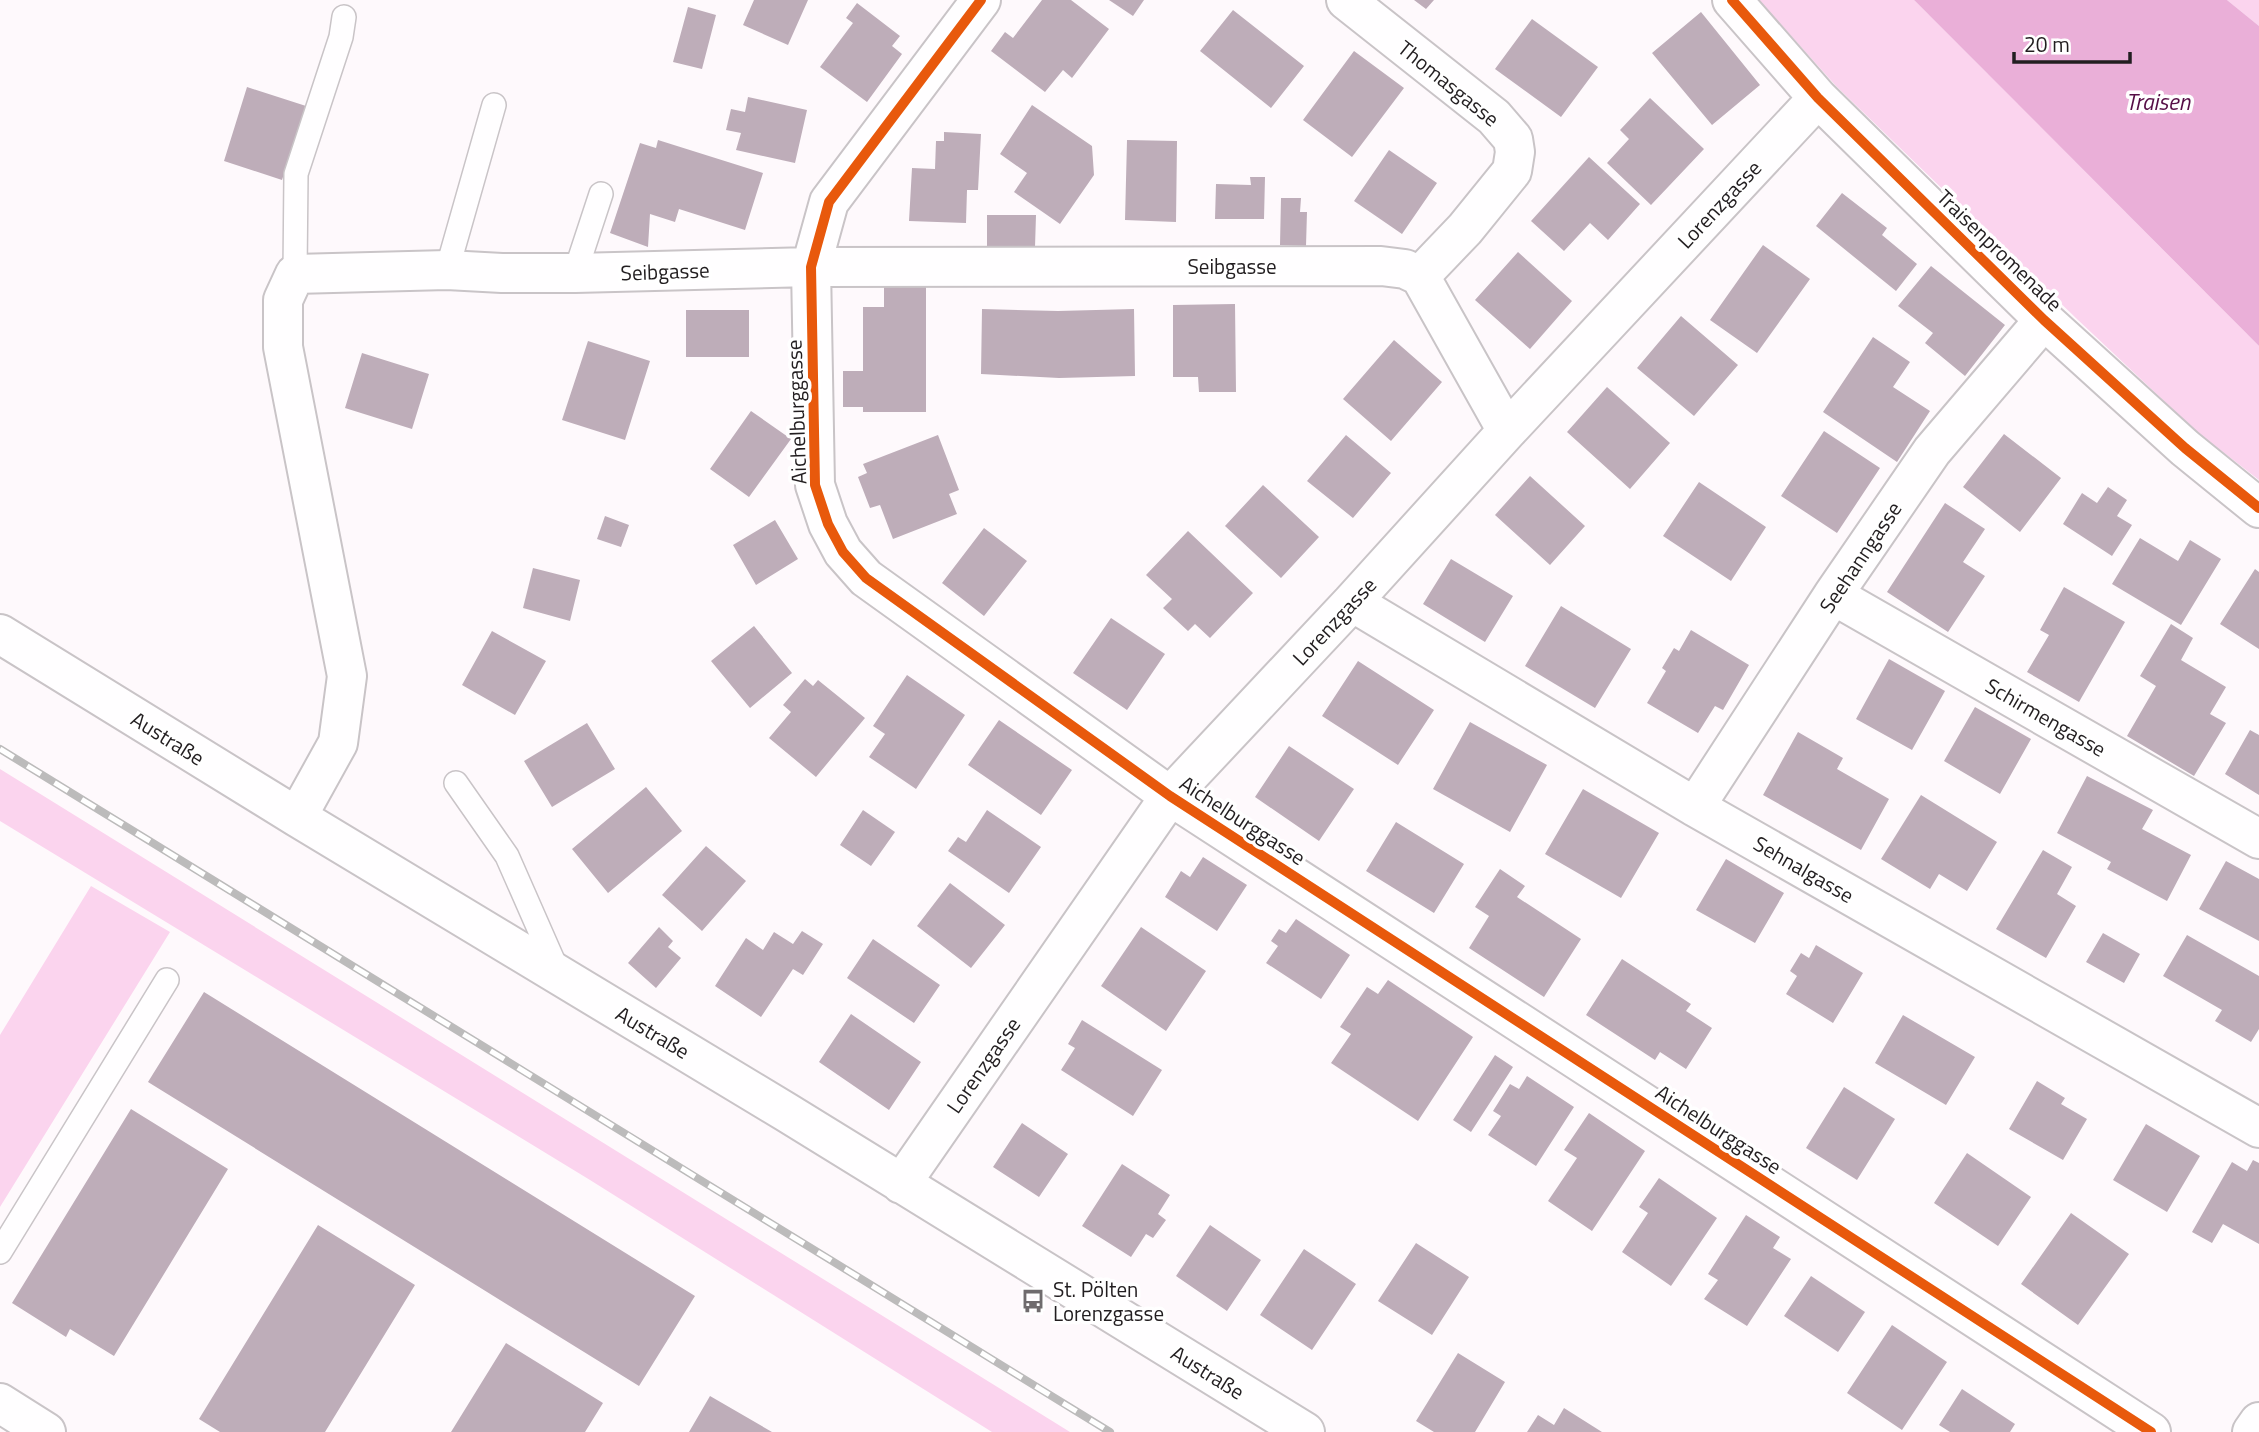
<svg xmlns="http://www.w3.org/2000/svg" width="2259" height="1432" font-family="'Titillium Web',sans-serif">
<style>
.green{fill:#fbd4ee}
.water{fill:#eaafd8}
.building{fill:#beadb9}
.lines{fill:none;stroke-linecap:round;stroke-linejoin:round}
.lane-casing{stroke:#c9c4c7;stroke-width:26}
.street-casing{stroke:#c9c4c7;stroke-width:42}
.secondary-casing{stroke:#c9c4c7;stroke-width:42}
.lane{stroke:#fffeff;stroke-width:23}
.street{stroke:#fffeff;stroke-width:38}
.secondary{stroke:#fffeff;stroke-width:38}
.rail-casing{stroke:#bcbbbb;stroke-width:8}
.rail{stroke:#fff;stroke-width:5;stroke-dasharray:16;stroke-linecap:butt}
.cycleway-casing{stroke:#fff;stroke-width:15}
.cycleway{stroke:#e8590c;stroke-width:10}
.labels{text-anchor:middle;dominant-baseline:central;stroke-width:7;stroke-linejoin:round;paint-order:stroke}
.street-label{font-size:21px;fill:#221e20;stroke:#fff}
.poi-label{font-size:21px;fill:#221e20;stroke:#fff;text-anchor:start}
.water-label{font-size:23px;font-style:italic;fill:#560e46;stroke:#fff}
</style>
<rect width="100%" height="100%" fill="#fef9fc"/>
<path class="green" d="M 1759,0 L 1914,0 L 2259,346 L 2259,480 L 2196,431 L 2078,320 L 1836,86 Z
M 2227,0 L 2259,0 L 2259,26 Z
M 0,769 L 1070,1432 L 992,1432 L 590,1180 L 0,821 Z
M 91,886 L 170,932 L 0,1207 L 0,1035 Z"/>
<path class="water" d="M 1914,0 L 2227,0 L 2259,26 L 2259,346 Z"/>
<path class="building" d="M 754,0 L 808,0 L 788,45 L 743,25 Z
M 1042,0 L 1071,0 L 1109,29 L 1072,78 L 1063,70 L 1045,92 L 991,51 L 1005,32 L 1013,38 Z
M 1109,0 L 1144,0 L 1133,16 Z
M 1414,0 L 1434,0 L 1426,9 Z
M 857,3 L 900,36 L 892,46 L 902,54 L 867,102 L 820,67 L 853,23 L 846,18 Z
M 688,7 L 716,15 L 702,69 L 673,62 Z
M 1233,10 L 1304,66 L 1271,108 L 1200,51 Z
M 1701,12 L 1760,85 L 1712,125 L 1652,53 Z
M 1532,19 L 1598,67 L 1561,117 L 1495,69 Z
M 1354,51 L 1404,88 L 1352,157 L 1303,120 Z
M 247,87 L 306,106 L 282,180 L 224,161 Z
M 748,97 L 807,110 L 795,163 L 736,150 L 741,133 L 726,130 L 731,109 L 745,112 Z
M 1650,98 L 1704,149 L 1651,205 L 1607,163 L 1629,139 L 1620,130 Z
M 1032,105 L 1092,146 L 1094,175 L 1060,224 L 1014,192 L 1027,173 L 1000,154 Z
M 944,132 L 981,134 L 978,190 L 967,190 L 966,223 L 909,221 L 912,168 L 935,169 L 936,141 L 944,141 Z
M 658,140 L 763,173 L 745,230 L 679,209 L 675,222 L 650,214 L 648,247 L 610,233 L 640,143 L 656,148 Z
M 1127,140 L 1177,141 L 1176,222 L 1125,220 Z
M 1389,150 L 1437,183 L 1402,234 L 1354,201 Z
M 1589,157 L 1640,204 L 1608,240 L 1590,223 L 1564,251 L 1531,221 Z
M 1250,177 L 1265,177 L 1264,219 L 1215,219 L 1216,184 L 1251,185 Z
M 1842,193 L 1887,228 L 1882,235 L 1917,264 L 1896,291 L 1816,226 Z
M 1281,198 L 1301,198 L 1300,212 L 1307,212 L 1306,246 L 1280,245 Z
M 987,215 L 1036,215 L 1035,247 L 987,247 Z
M 1763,245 L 1810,279 L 1757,353 L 1710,320 Z
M 1518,252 L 1572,301 L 1530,349 L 1475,300 Z
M 1931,266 L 2005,325 L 1965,376 L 1925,343 L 1933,333 L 1898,306 Z
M 884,283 L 926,283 L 926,412 L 863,412 L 863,407 L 843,407 L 843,371 L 863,371 L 863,307 L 884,307 Z
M 1235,304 L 1236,392 L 1199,392 L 1198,377 L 1173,377 L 1173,305 Z
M 982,309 L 1058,311 L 1134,309 L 1135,376 L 1059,378 L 981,374 Z
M 686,310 L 749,310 L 749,357 L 686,357 Z
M 1681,316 L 1738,365 L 1694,416 L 1637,368 Z
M 1873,337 L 1910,362 L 1893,387 L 1930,411 L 1897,462 L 1823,412 Z
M 1394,340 L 1442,382 L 1391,441 L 1343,399 Z
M 588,341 L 650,361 L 625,440 L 562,420 Z
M 362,353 L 429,374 L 412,429 L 345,408 Z
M 1607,387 L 1670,443 L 1630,489 L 1567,432 Z
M 751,411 L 791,439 L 749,497 L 710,469 Z
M 1824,431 L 1880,468 L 1837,533 L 1781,496 Z
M 2004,434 L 2061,478 L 2020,532 L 1963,487 Z
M 938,435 L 959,490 L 949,494 L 957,514 L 893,539 L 880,505 L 870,508 L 858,477 L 867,473 L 863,464 Z
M 1346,435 L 1391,473 L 1353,518 L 1307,481 Z
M 1530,476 L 1585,526 L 1550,565 L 1495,515 Z
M 1699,482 L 1766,527 L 1731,581 L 1663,536 Z
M 1263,485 L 1319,537 L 1281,578 L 1225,526 Z
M 2108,487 L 2127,500 L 2117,516 L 2132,525 L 2112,556 L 2063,524 L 2082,493 L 2097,503 Z
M 1945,503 L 1985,529 L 1963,562 L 1985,576 L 1948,632 L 1887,592 Z
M 605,516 L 629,525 L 621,547 L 597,539 Z
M 775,520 L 798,559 L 756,585 L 733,545 Z
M 984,528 L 1027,561 L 984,616 L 942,583 Z
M 1188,531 L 1253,593 L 1210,638 L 1195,624 L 1188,631 L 1163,608 L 1172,599 L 1146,575 Z
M 2140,538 L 2178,561 L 2190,540 L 2221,559 L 2181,625 L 2112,584 Z
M 1451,559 L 1513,596 L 1485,642 L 1423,604 Z
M 533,568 L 580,580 L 570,621 L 523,608 Z
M 2255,569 L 2259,572 L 2259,649 L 2220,624 Z
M 2064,587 L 2125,622 L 2079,702 L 2027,672 L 2049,635 L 2040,630 Z
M 1561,606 L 1631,649 L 1595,708 L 1525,666 Z
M 1111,618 L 1165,654 L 1127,710 L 1073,673 Z
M 2171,624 L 2193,638 L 2181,660 L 2226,687 L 2210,714 L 2226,723 L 2194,776 L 2127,736 L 2156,686 L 2140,676 Z
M 754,626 L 792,673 L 750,708 L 711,661 Z
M 1691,630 L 1749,665 L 1723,710 L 1715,706 L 1698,733 L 1647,703 L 1666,671 L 1662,668 L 1674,648 L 1679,651 Z
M 492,631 L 546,661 L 515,715 L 462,685 Z
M 1889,659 L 1945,691 L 1912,750 L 1856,719 Z
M 1358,661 L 1434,710 L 1398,765 L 1322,716 Z
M 907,675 L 965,715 L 916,789 L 869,757 L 885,734 L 873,726 Z
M 805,679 L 813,686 L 818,680 L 865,718 L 816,777 L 769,738 L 791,712 L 783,705 Z
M 1975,707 L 2031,739 L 2000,794 L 1944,761 Z
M 999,720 L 1072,770 L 1041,815 L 968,765 Z
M 1470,722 L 1547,765 L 1510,832 L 1433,789 Z
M 587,723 L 615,769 L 552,807 L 524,761 Z
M 2250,730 L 2259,735 L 2259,795 L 2225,774 Z
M 1798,732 L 1843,758 L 1837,769 L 1889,799 L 1861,850 L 1763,795 Z
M 1289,746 L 1354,789 L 1319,841 L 1255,797 Z
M 2087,776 L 2153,810 L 2142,829 L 2191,855 L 2167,901 L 2107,869 L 2111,862 L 2057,833 Z
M 646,787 L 682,831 L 608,893 L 572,849 Z
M 1583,789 L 1659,833 L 1621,898 L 1545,854 Z
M 1921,795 L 1997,842 L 1967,891 L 1939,874 L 1930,889 L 1881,859 Z
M 863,810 L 895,832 L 871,866 L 840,845 Z
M 987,810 L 1041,847 L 1009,893 L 948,851 L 958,837 L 966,842 Z
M 1396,822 L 1464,864 L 1434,913 L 1366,871 Z
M 706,846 L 746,881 L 702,931 L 662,895 Z
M 2043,850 L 2072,867 L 2057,894 L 2076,906 L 2046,958 L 1996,929 Z
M 1203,857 L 1247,885 L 1217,931 L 1165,897 L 1181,871 L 1190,877 Z
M 1726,859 L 1784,893 L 1755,943 L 1696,910 Z
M 2226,861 L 2259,879 L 2259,941 L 2199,909 Z
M 1500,869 L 1525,886 L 1517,897 L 1581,939 L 1544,997 L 1469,948 L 1489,916 L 1475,907 Z
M 950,883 L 1005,925 L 971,968 L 917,926 Z
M 1296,919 L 1350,955 L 1321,999 L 1266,963 L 1278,946 L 1271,941 L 1279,929 L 1286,933 Z
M 659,927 L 673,941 L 668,947 L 681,958 L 656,988 L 628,963 Z
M 1141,927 L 1206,971 L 1166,1031 L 1101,986 Z
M 802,931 L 823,944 L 803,975 L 793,969 L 761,1017 L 715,986 L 746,938 L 763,950 L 774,932 L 793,944 Z
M 2103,933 L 2140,954 L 2124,983 L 2086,962 Z
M 2187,935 L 2259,976 L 2259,1029 L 2251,1042 L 2215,1021 L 2222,1010 L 2163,976 Z
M 873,939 L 940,985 L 914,1023 L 847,978 Z
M 1816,945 L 1863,973 L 1833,1023 L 1786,994 L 1797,976 L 1790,971 L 1801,953 L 1809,958 Z
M 1622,959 L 1691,1004 L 1686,1011 L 1712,1028 L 1686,1069 L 1660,1052 L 1655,1060 L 1586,1015 Z
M 1388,980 L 1473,1037 L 1418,1121 L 1331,1063 L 1351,1034 L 1340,1027 L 1367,987 L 1378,994 Z
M 204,992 L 695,1296 L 639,1386 L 148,1082 Z
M 851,1014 L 921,1062 L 889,1110 L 819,1062 Z
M 1903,1015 L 1975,1057 L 1946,1105 L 1875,1063 Z
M 1082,1020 L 1162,1070 L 1133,1116 L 1061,1070 L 1075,1048 L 1068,1044 Z
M 1495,1055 L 1513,1067 L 1471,1132 L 1453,1120 Z
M 1527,1076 L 1574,1107 L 1536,1166 L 1488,1135 L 1501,1116 L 1493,1111 L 1510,1084 L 1519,1089 Z
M 2037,1081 L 2065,1098 L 2061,1104 L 2087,1119 L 2063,1160 L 2009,1129 Z
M 1844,1087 L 1895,1119 L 1857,1180 L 1806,1148 Z
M 131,1109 L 228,1169 L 114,1356 L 70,1329 L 66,1337 L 12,1303 Z
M 1589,1113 L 1645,1151 L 1592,1231 L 1548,1201 L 1577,1158 L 1564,1150 Z
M 1022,1123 L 1068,1154 L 1039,1197 L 993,1167 Z
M 2146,1124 L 2200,1156 L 2167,1212 L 2113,1180 Z
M 1967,1153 L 2031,1197 L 1998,1246 L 1934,1203 Z
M 2253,1160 L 2259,1163 L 2259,1244 L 2223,1224 L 2212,1243 L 2192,1232 L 2232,1162 L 2247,1171 Z
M 1122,1164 L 1170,1195 L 1158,1214 L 1166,1220 L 1153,1238 L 1146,1234 L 1131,1257 L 1082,1226 Z
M 1659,1178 L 1717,1218 L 1671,1286 L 1622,1252 L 1648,1213 L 1639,1207 Z
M 2071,1213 L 2129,1254 L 2078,1325 L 2021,1284 Z
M 1746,1215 L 1780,1237 L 1773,1248 L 1791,1259 L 1747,1326 L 1704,1299 L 1718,1280 L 1708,1274 Z
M 318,1225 L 415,1285 L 325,1432 L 220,1432 L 199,1419 Z
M 1210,1225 L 1261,1260 L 1227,1311 L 1176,1276 Z
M 1416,1243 L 1469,1277 L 1432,1335 L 1378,1301 Z
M 1304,1249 L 1356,1284 L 1312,1350 L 1260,1315 Z
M 1811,1276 L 1865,1312 L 1838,1352 L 1784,1316 Z
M 1892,1325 L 1947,1362 L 1902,1430 L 1847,1393 Z
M 506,1343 L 603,1403 L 585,1432 L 451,1432 Z
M 1458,1353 L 1505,1382 L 1475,1432 L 1434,1432 L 1416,1421 Z
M 1962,1389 L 2015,1424 L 2010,1432 L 1950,1432 L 1939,1425 Z
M 710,1396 L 772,1432 L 689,1432 Z
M 1564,1408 L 1602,1432 L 1527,1432 L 1538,1415 L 1554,1425 Z"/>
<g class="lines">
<g class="lane-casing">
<path id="lane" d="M 447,270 L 494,105
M 575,273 L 601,194
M 295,274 L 296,174 L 341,37 L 344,17
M 456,783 L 507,856 L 558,972
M 0,1252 L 167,980"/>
</g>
<g class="street-casing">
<path id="street" d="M 981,0 L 829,202 L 811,267 L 815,485 L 828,524 L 843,552 L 866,578 L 1170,796 L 2151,1432
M 1346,0 L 1494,117 L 1513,139 L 1515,152 L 1512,171 L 1465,229 L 1420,276
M 1732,0 L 1818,98 L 2044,320 L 2185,448 L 2259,508
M 1833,595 L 2259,839
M 1352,602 L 1695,807 L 2259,1128
M 0,634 L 297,817 L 786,1112 L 1305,1432
M 1695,807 L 1833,595 L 1932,451 L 2044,320
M 297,817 L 338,743 L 347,676 L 283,347 L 283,300 L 295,274 L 447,270 L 502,273 L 575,273 L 811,267 L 1381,266 L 1405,269 L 1420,276 L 1507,431
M 901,1184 L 1170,796 L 1352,602 L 1507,431 L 1818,98
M 2252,1432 L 2259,1422"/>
</g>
<g class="secondary-casing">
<path id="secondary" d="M 0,1403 L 46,1432"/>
</g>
<use href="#lane" class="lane"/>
<use href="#street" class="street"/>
<use href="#secondary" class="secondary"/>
<g class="rail-casing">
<path id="rail" d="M 0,749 L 1110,1432"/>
</g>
<use href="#rail" class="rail"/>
<g class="cycleway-casing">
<path id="cycleway" d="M 981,0 L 829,202 L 811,267 L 815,485 L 828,524 L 843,552 L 866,578 L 1170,796 L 2151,1432
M 1732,0 L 1818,98 L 2044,320 L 2185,448 L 2259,508"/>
</g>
<use href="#cycleway" class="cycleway"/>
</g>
<defs>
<g id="bus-bare" transform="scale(1.89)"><path d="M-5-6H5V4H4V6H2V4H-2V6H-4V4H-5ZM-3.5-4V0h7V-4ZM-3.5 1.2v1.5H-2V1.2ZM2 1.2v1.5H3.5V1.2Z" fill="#6f6b6d" stroke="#fff" stroke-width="2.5" paint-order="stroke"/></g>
</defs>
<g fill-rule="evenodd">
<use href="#bus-bare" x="1033" y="1301"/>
</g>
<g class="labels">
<g class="street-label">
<text transform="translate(1449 83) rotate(39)">Thomasgasse</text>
<text transform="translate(1719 204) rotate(-47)">Lorenzgasse</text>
<text transform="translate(2000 250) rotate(44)">Traisenpromenade</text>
<text x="1232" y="266">Seibgasse</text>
<text transform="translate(665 271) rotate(-2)">Seibgasse</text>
<text transform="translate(796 412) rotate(-92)">Aichelburggasse</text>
<text transform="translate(1860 557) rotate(-56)">Seehanngasse</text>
<text transform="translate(1334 621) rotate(-47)">Lorenzgasse</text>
<text transform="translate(2046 717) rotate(30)">Schirmengasse</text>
<text transform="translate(168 738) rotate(32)">Austraße</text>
<text transform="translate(1243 820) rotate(33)">Aichelburggasse</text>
<text transform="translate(1804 869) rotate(30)">Sehnalgasse</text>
<text transform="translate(653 1032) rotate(31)">Austraße</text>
<text transform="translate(983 1065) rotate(-55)">Lorenzgasse</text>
<text transform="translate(1719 1129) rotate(33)">Aichelburggasse</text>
<text transform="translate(1208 1372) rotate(32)">Austraße</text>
</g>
<g class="poi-label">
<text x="1053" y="1289">St. Pölten<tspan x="1053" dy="24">Lorenzgasse</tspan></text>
</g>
<g class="water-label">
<text x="2158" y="101">Traisen</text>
</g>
</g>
<path d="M2014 52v10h116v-10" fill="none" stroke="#221e20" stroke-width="3.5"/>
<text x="2024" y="52" font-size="21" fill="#221e20" stroke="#ffffff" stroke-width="5" paint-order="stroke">20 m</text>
</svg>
